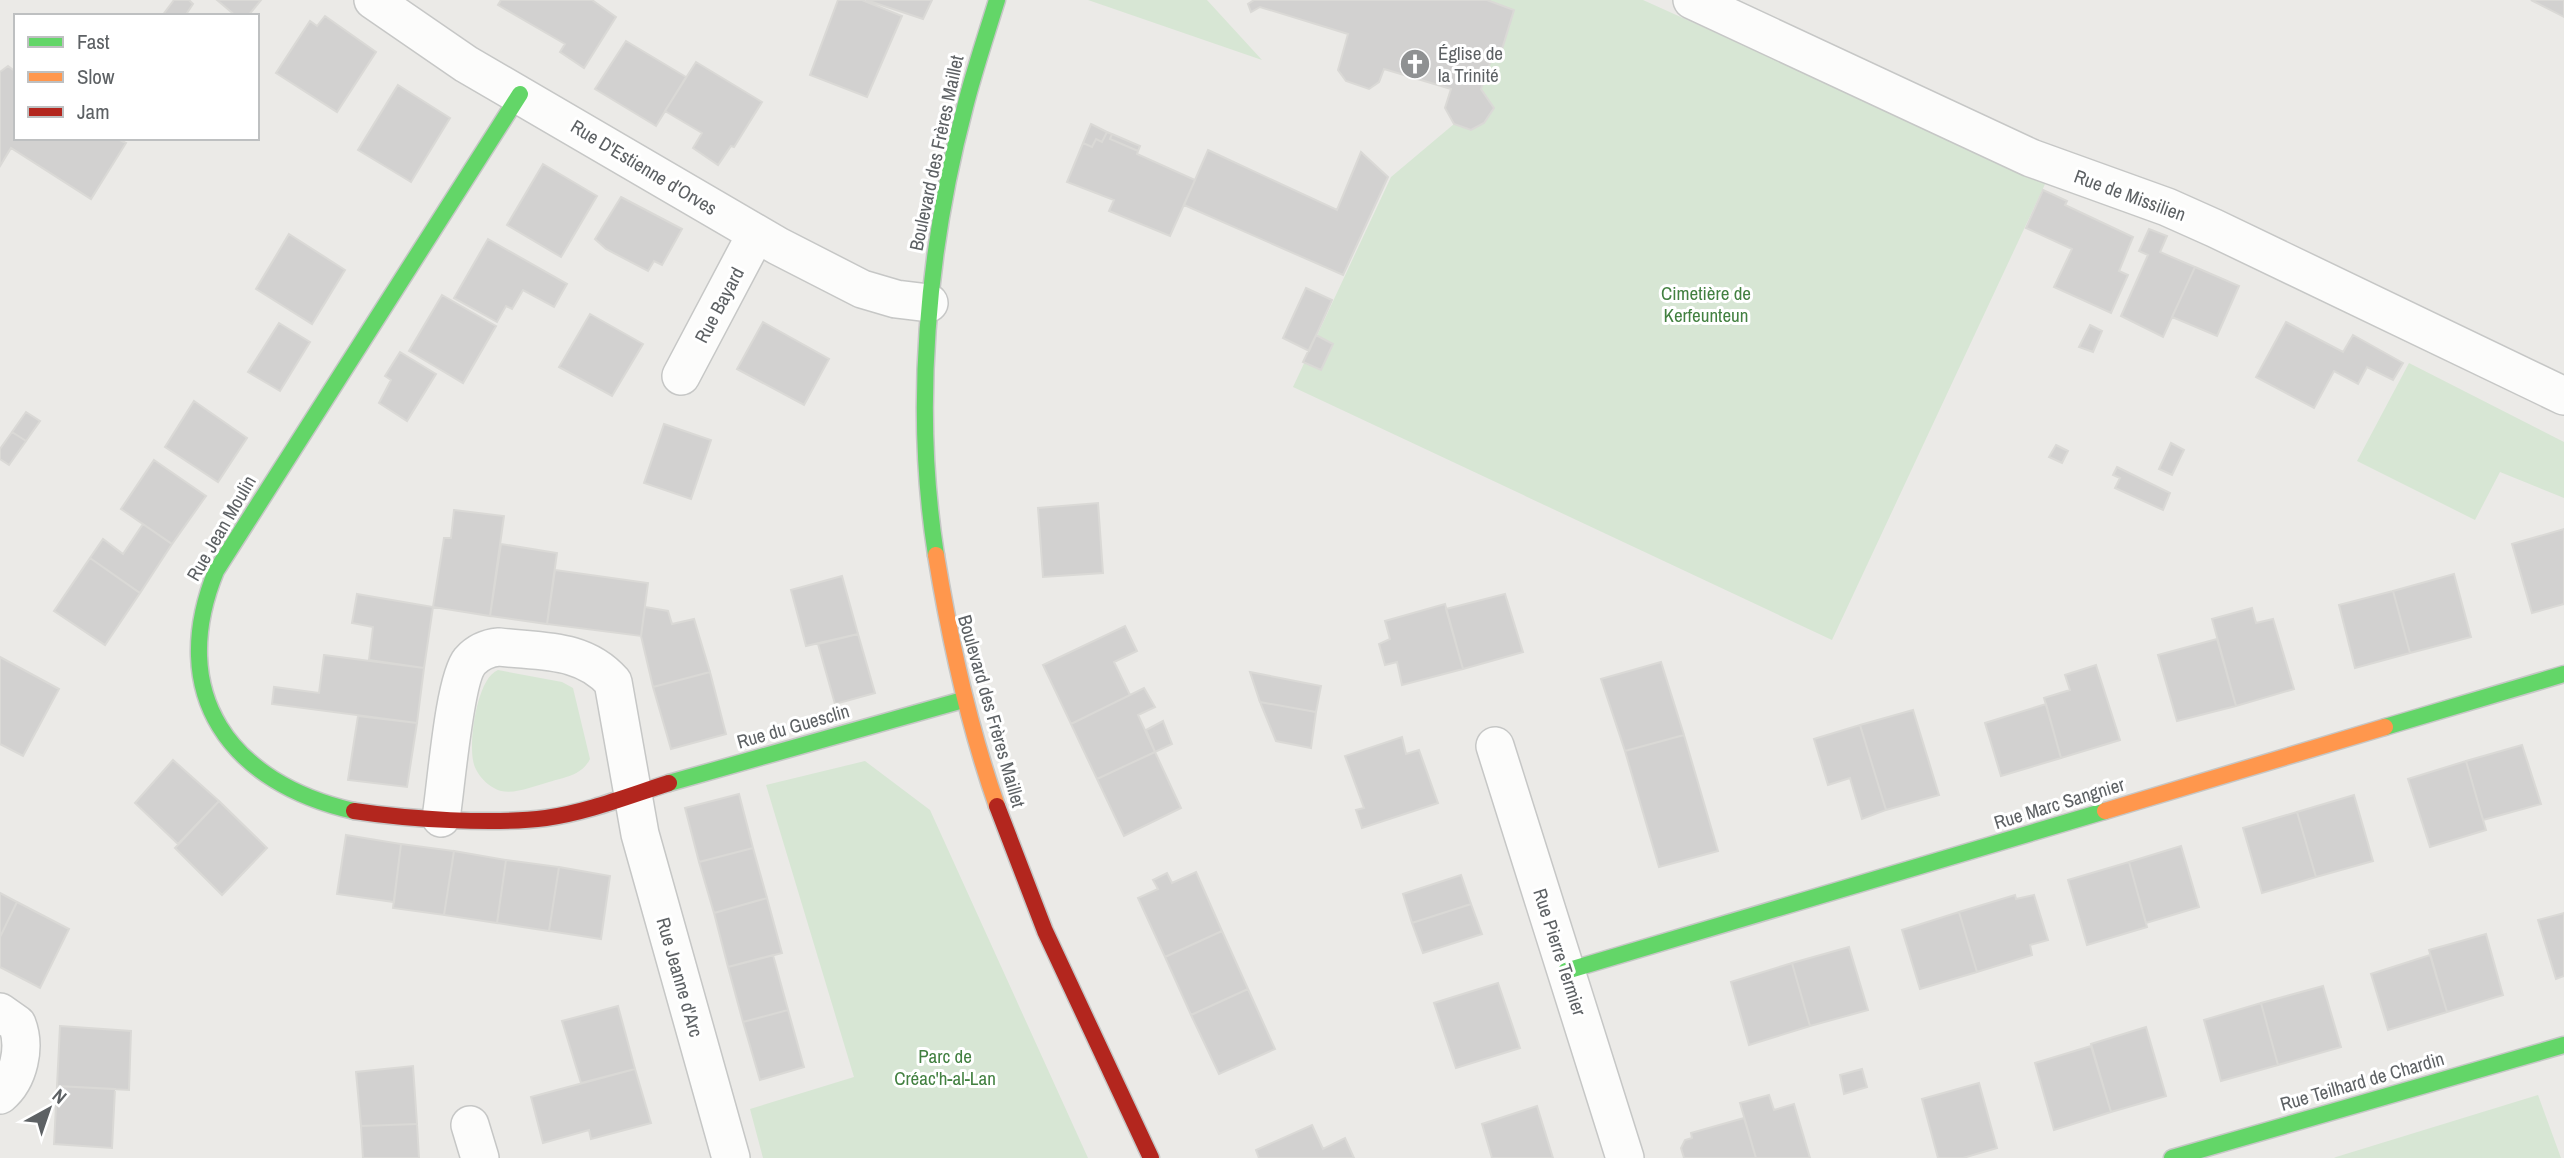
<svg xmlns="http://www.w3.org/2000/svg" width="2564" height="1158" font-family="'Archivo Narrow',sans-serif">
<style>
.green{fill:#d7e6d4}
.building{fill:#d2d1d0;stroke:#dad9d6;stroke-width:2}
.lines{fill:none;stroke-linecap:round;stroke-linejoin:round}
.street-casing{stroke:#c6c7c6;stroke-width:40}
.fast-casing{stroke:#c6c7c6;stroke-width:19}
.slow-casing{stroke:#c6c7c6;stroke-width:19}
.jam-casing{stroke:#c6c7c6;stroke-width:19}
.street{stroke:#fcfcfb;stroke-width:37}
.fast{stroke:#63d668;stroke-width:16}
.slow{stroke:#ff974d;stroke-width:16}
.jam{stroke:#b3261e;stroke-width:16}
.labels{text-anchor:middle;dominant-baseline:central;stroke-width:6;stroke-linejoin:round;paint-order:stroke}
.poi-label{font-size:19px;fill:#5d6164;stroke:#fff;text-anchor:start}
.street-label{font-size:19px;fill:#5d6164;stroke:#fff}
.park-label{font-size:19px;fill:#428040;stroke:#fff}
</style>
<rect width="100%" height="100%" fill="#ebeae7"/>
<path class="green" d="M 1088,0 L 1207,0 L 1262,60 Z
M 1487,0 L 1643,0 L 2046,182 L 1832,640 L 1293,387 L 1391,177 L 1454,124 L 1471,130 L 1484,123 L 1494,109 L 1481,89 L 1492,57 L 1499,59 L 1514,11 Z
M 2409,363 L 2564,442 L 2564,498 L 2500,472 L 2475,520 L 2357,461 Z
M 498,670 L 562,682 L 573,688 L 590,759 C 582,775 566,777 549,782 C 534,786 517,794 501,791 C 488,787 475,774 473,760 C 469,740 477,678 498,670 Z
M 865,761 L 930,810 L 1088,1158 L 763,1158 L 750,1109 L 854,1077 L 766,785 Z
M 2538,1095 L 2561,1158 L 2334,1158 L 2336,1157 Z"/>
<path class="building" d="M 174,0 L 189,0 L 193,4 L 185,16 L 162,16 Z
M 217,0 L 261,0 L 248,16 L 236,16 Z
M 501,0 L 592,0 L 616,17 L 584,68 L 560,52 L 565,44 L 498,5 Z
M 838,0 L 862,0 L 902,16 L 867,97 L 810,75 Z
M 866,0 L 932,0 L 923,19 Z
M 1487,0 L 1514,10 L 1499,59 L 1492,57 L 1481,89 L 1494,108 L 1484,123 L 1471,130 L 1454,124 L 1445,108 L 1451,89 L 1384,69 L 1379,82 L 1369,89 L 1346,81 L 1338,70 L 1348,34 L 1260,7 L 1251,12 L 1248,4 L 1254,0 Z
M 2531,0 L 2564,0 L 2564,17 Z
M 325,16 L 376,52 L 337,112 L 276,73 L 310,21 L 317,26 Z
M 626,41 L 686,77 L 656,126 L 595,89 Z
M 696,62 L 762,102 L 734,147 L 731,146 L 718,165 L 693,148 L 702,133 L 665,111 Z
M 8,66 L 16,72 L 16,138 L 116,138 L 126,143 L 91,199 L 11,148 L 0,166 L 0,72 Z
M 398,85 L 450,118 L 411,182 L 358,150 Z
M 1091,124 L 1107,132 L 1102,142 L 1096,139 L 1092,147 L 1083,143 Z
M 1107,132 L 1112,134 L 1110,139 L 1138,151 L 1137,154 L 1195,180 L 1170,236 L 1109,211 L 1114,200 L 1067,182 L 1083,143 L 1092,147 L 1096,139 L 1102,142 Z
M 1112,134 L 1140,146 L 1138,151 L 1110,139 Z
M 1208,150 L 1337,210 L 1361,152 L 1388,177 L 1343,275 L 1184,205 Z
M 543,164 L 597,196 L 561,257 L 507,225 Z
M 2043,190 L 2067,201 L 2065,205 L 2133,237 L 2119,271 L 2128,275 L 2111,313 L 2054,287 L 2072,249 L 2026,228 Z
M 621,197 L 682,229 L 662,265 L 654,261 L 648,271 L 606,249 L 595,239 Z
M 2149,229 L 2167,236 L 2160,252 L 2195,267 L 2163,337 L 2121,316 L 2148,255 L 2139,251 Z
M 289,234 L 345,270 L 312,324 L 256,289 Z
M 488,239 L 567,284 L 554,307 L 523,290 L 512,309 L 506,306 L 497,322 L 454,298 Z
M 2195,267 L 2239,286 L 2217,336 L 2172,317 Z
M 1306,288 L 1332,300 L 1309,351 L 1283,338 Z
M 442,295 L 496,326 L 463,383 L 409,351 Z
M 590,314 L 643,344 L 612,396 L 559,367 Z
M 763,322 L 829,359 L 804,405 L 737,369 Z
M 2286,322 L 2343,352 L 2353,335 L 2403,363 L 2393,380 L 2367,367 L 2358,384 L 2334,371 L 2314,408 L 2256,377 Z
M 279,323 L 310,342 L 280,391 L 248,372 Z
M 2090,325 L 2102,331 L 2093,352 L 2079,347 Z
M 1316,335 L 1333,344 L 1321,370 L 1303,362 Z
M 400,352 L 436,374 L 407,421 L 379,403 L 391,380 L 385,376 Z
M 194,401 L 247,438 L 218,482 L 165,447 Z
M 26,412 L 40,421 L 26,441 L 12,432 Z
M 664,424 L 711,440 L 691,499 L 644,483 Z
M 12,432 L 26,441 L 9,465 L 0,459 L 0,449 Z
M 2171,443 L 2184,450 L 2172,475 L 2159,469 Z
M 2056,445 L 2068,451 L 2062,463 L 2049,457 Z
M 154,460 L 206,496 L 172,544 L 121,509 Z
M 2117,467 L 2170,493 L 2163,510 L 2115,488 L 2120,478 L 2113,475 Z
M 1098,503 L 1103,573 L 1043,577 L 1038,508 Z
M 454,510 L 504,516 L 490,616 L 433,607 L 444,538 L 451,538 Z
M 143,524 L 172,544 L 140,593 L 90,558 L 103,539 L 123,554 Z
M 2564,529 L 2564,604 L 2532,613 L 2512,544 Z
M 501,544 L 557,553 L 547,624 L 490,616 Z
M 90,558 L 140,593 L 105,645 L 54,611 Z
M 555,570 L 648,583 L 641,636 L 547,624 Z
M 2454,574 L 2471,637 L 2410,653 L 2393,591 Z
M 842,576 L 858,634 L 806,646 L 791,590 Z
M 2393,591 L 2410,653 L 2355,668 L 2339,605 Z
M 357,594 L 433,607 L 424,668 L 369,660 L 373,627 L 352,623 Z
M 1505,594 L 1523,652 L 1463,669 L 1446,609 Z
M 1445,604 L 1463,669 L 1402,685 L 1397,662 L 1385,665 L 1379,644 L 1390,639 L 1385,621 Z
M 645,607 L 668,611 L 672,624 L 694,619 L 710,672 L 653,687 L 641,636 Z
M 2252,608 L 2256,623 L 2273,619 L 2294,689 L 2236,706 L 2212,619 Z
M 1125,626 L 1137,651 L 1114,662 L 1130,695 L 1071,724 L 1043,665 Z
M 858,634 L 875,693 L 835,704 L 818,644 Z
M 2217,639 L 2236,706 L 2177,721 L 2158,655 Z
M 324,655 L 424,668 L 417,723 L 272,704 L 274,687 L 319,693 Z
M 0,657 L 59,689 L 23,756 L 0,744 Z
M 1661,662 L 1684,735 L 1625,751 L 1601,679 Z
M 2096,665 L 2120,740 L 2061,758 L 2044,698 L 2070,690 L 2065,675 Z
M 710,672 L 726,734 L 671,749 L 653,687 Z
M 1250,672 L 1321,686 L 1316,712 L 1260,702 Z
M 1144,688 L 1155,707 L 1138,715 L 1155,752 L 1097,779 L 1071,724 Z
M 1260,702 L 1316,712 L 1311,748 L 1276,741 Z
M 2046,704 L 2061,758 L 2001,776 L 1985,723 Z
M 1913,710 L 1939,795 L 1886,810 L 1860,725 Z
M 358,716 L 417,723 L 407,787 L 348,780 Z
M 1163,721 L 1172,744 L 1155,752 L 1146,730 Z
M 1860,725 L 1886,810 L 1862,819 L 1850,778 L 1828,785 L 1814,739 Z
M 1684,735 L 1718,851 L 1659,867 L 1625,751 Z
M 1402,737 L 1406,754 L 1419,750 L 1438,803 L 1362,828 L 1356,810 L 1364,808 L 1345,756 Z
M 2522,745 L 2541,804 L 2483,820 L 2466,761 Z
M 1155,752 L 1181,808 L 1124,836 L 1097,779 Z
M 173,760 L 219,801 L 178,844 L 135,803 Z
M 2466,761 L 2486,830 L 2430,847 L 2408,779 Z
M 739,794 L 753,848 L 699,862 L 685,808 Z
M 2354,795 L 2373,861 L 2316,877 L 2297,812 Z
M 219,801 L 267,848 L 222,895 L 175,848 Z
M 2297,812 L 2316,877 L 2262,893 L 2243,828 Z
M 346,835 L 401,844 L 394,902 L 337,894 Z
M 401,844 L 454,851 L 444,915 L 393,908 Z
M 2181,846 L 2199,907 L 2146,923 L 2129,862 Z
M 753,848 L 767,898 L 714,913 L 699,862 Z
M 454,851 L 506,860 L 497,923 L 444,915 Z
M 506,860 L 559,867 L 549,931 L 497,923 Z
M 2129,862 L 2147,927 L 2087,945 L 2068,880 Z
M 559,867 L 610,876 L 601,939 L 549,931 Z
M 1196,872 L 1222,931 L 1165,957 L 1138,898 L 1158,889 L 1153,880 L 1167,873 L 1172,883 Z
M 1461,875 L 1471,904 L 1412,923 L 1403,894 Z
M 0,893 L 17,902 L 0,937 Z
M 2015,895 L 2016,899 L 2034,895 L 2048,940 L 2030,945 L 2032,955 L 1977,972 L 1959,912 Z
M 767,898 L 782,953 L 728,967 L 714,913 Z
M 17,902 L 69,929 L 40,988 L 0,967 L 0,937 Z
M 1471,904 L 1482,934 L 1423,953 L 1412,923 Z
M 1959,912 L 1977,972 L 1920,989 L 1902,930 Z
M 2564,913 L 2564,976 L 2556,979 L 2538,920 Z
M 1222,931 L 1248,989 L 1191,1015 L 1165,957 Z
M 2486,934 L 2503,995 L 2447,1012 L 2429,950 Z
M 1849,947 L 1868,1010 L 1810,1026 L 1792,963 Z
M 773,955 L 788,1010 L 743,1022 L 728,967 Z
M 2430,955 L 2447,1012 L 2388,1030 L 2371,974 Z
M 1792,963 L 1810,1026 L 1749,1045 L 1731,982 Z
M 1498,983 L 1520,1048 L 1456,1068 L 1434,1003 Z
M 2323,986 L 2341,1047 L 2278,1065 L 2261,1003 Z
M 1248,989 L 1275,1049 L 1219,1074 L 1191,1015 Z
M 2261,1003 L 2278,1065 L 2221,1081 L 2204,1020 Z
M 618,1006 L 635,1069 L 581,1083 L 562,1021 Z
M 788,1010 L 804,1067 L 760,1080 L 743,1022 Z
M 60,1026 L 131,1031 L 129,1090 L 57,1086 Z
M 2146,1027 L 2166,1096 L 2111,1112 L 2091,1044 Z
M 2091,1046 L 2111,1112 L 2054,1130 L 2035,1063 Z
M 413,1066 L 417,1124 L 361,1126 L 356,1072 Z
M 635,1069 L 651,1123 L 591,1139 L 589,1130 L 543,1143 L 531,1097 Z
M 1862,1069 L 1867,1087 L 1844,1094 L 1840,1075 Z
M 1979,1083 L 1997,1148 L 1963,1158 L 1938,1158 L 1922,1099 Z
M 57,1086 L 115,1089 L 112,1148 L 54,1144 Z
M 1769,1095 L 1774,1110 L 1794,1104 L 1810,1158 L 1756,1158 L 1740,1103 Z
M 1537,1106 L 1553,1158 L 1492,1158 L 1482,1124 Z
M 1744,1118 L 1756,1158 L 1684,1158 L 1681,1148 L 1685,1140 L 1692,1138 L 1691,1133 Z
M 417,1124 L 419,1158 L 363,1158 L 361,1126 Z
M 1312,1125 L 1323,1149 L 1345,1138 L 1354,1158 L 1259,1158 L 1256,1150 Z"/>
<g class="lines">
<g class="street-casing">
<path id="street" d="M 373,0 L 466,64 L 778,246 L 862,289 L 896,299 L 929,303
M 1692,0 L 2031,158 L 2167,207 L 2214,228 L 2564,396
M 681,376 L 756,234
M 1495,746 L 1625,1158
M 441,818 C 446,788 454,680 470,661 C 478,652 488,648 499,647 C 542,652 583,648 613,682 L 640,834 L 731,1158
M 0,1012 L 17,1024 C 26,1047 19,1079 0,1095
M 470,1125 L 480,1158"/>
</g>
<g class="fast-casing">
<path id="fast" d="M 936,555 C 913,409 927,250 965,107 C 974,71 986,36 997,0
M 2385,727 L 2564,674
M 669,783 L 963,700
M 354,811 C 230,783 166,694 216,571 L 520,94
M 1566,971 L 2105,811
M 2172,1158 L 2564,1045"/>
</g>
<g class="slow-casing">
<path id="slow" d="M 936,555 C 950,641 968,724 997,806
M 2105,811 L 2385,727"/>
</g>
<g class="jam-casing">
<path id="jam" d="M 997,806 L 1045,931 L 1151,1158
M 354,811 C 407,819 493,825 546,818 C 588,812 628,796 669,783"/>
</g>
<use href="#street" class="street"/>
<use href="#fast" class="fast"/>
<use href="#slow" class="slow"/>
<use href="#jam" class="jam"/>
</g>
<defs>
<g id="church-disc" transform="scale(1.575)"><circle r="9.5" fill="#8f9192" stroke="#fff"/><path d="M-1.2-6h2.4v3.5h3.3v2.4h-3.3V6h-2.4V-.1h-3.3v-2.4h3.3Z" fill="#fff"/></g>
</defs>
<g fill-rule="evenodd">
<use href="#church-disc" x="1415" y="64"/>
</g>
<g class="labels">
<g class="poi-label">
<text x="1438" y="53">Église de<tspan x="1438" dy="22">la Trinité</tspan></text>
</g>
<g class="street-label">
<text transform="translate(936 153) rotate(-78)">Boulevard des Frères Maillet</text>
<text transform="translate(644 167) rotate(31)">Rue D'Estienne d'Orves</text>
<text transform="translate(2130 195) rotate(20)">Rue de Missilien</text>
<text transform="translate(719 305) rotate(-62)">Rue Bayard</text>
<text transform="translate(221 528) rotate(-60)">Rue Jean Moulin</text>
<text transform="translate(992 711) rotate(74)">Boulevard des Frères Maillet</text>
<text transform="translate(793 726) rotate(-16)">Rue du Guesclin</text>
<text transform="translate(2059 803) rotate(-17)">Rue Marc Sangnier</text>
<text transform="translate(1560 952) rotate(72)">Rue Pierre Termier</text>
<text transform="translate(680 977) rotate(74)">Rue Jeanne d'Arc</text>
<text transform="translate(2362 1081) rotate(-16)">Rue Teilhard de Chardin</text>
</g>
<g class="park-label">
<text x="1706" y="293">Cimetière de<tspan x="1706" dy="22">Kerfeunteun</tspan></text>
<text x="945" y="1056">Parc de<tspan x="945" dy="22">Créac'h-al-Lan</tspan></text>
</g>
</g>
<rect x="14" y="14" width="245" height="126" fill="#ffffff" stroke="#bec0c1" stroke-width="2"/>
<rect x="28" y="37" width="35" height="10" fill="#63d668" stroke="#bec0c1" stroke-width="2"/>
<text x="77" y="49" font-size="21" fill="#5d6164">Fast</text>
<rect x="28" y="72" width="35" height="10" fill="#ff974d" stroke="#bec0c1" stroke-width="2"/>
<text x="77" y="84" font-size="21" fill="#5d6164">Slow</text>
<rect x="28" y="107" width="35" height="10" fill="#b3261e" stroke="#bec0c1" stroke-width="2"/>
<text x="77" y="119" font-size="21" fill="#5d6164">Jam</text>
<g transform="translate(49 1109) rotate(40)" stroke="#ffffff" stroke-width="5" paint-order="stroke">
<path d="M0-5L12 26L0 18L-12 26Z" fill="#5d6164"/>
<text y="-10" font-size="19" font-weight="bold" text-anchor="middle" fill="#5d6164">N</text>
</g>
</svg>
